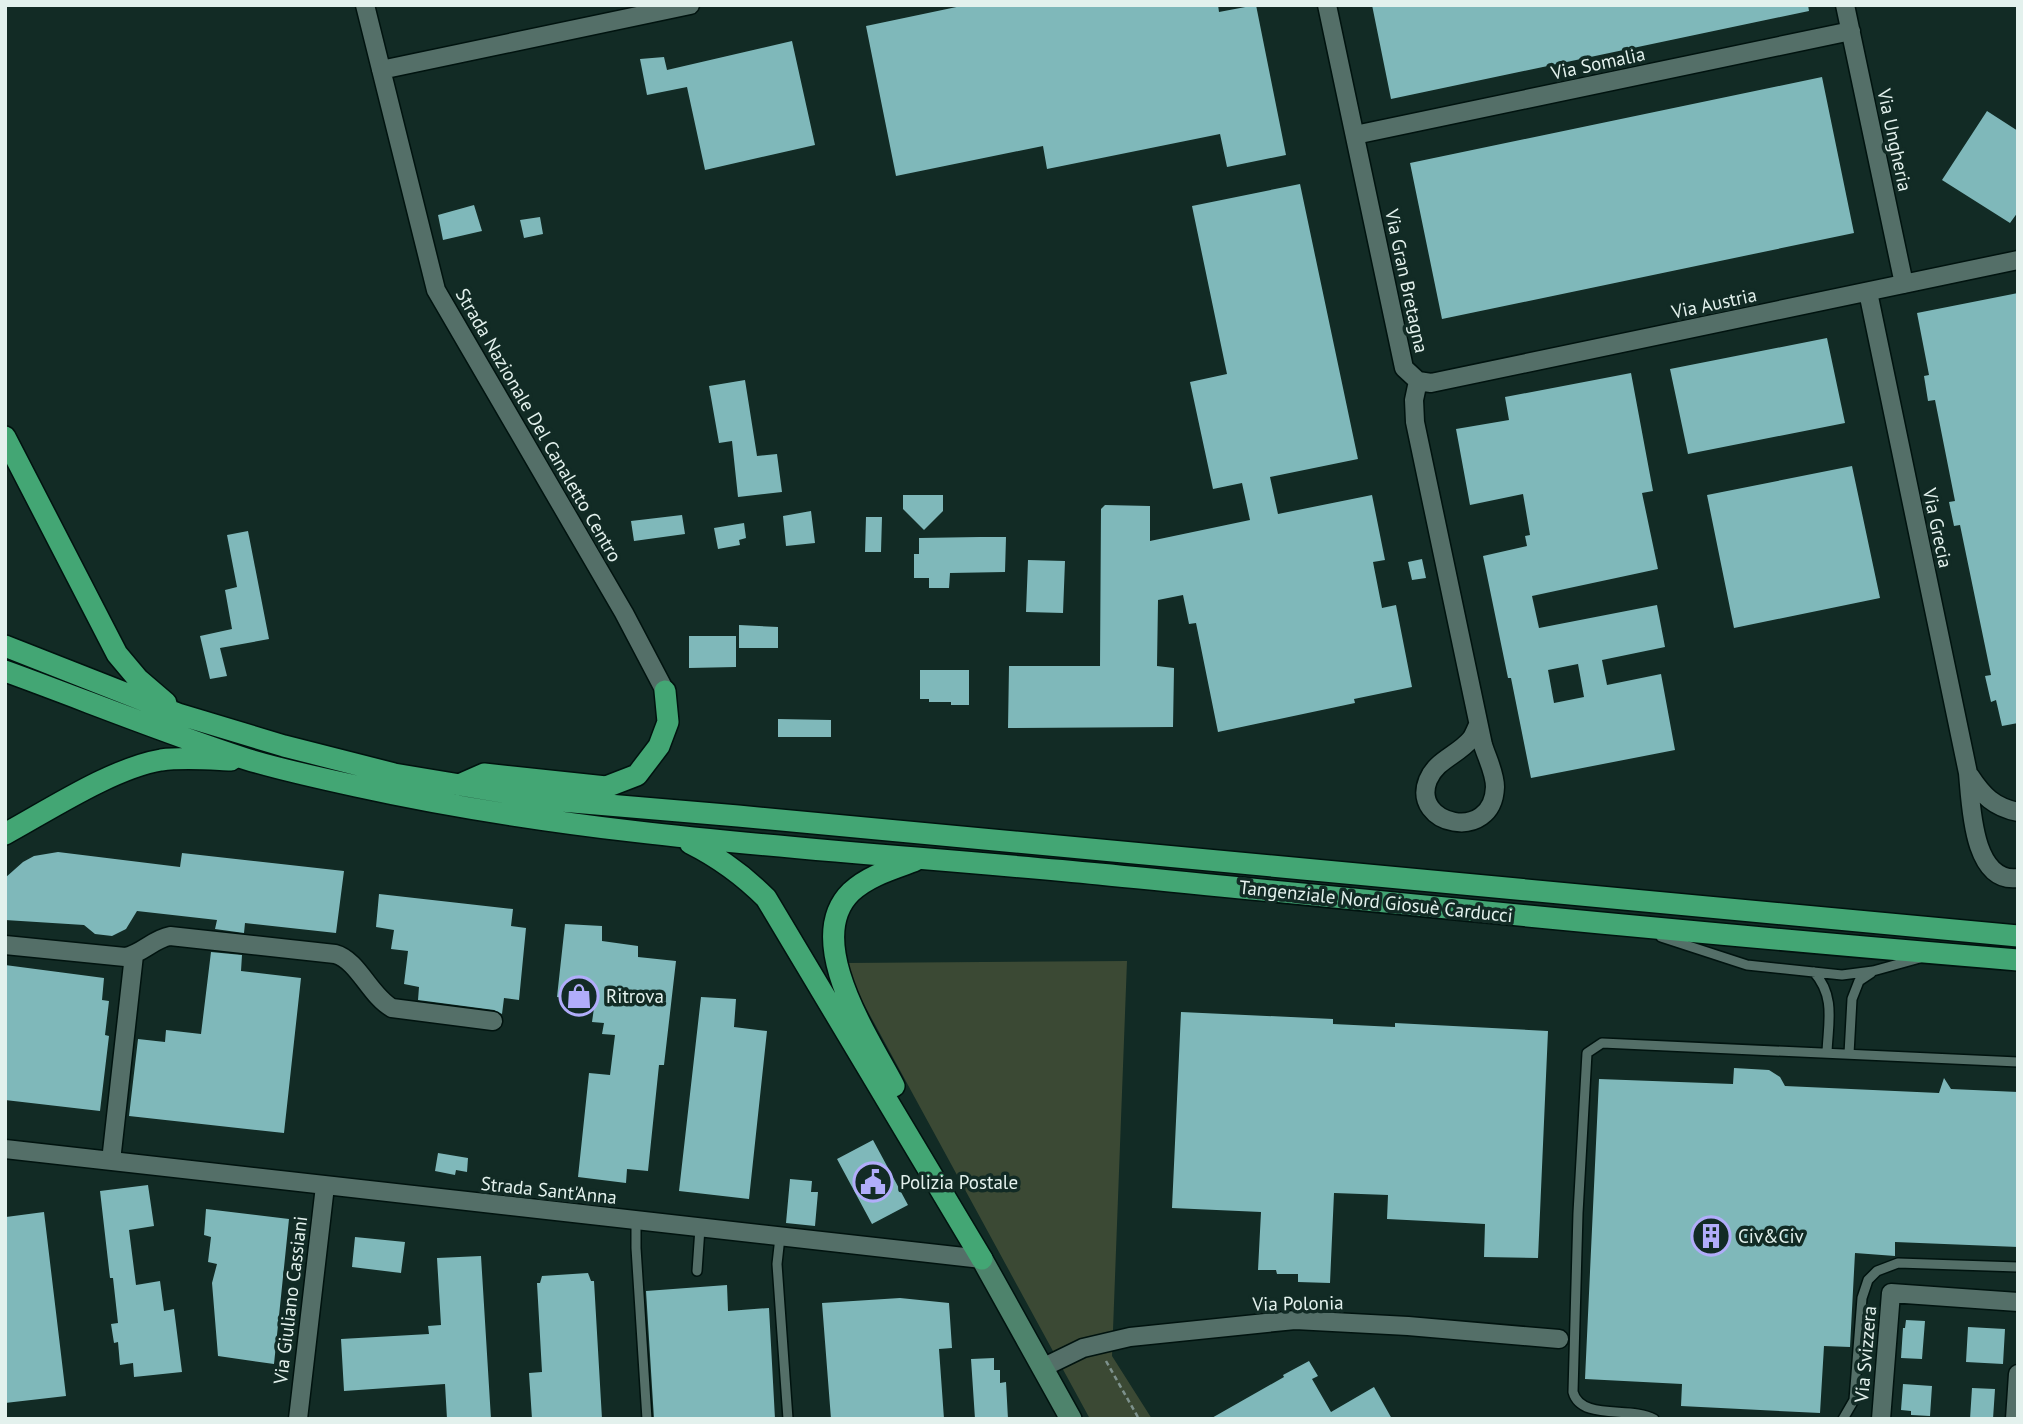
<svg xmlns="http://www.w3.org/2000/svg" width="2023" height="1424" font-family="'PT Sans',sans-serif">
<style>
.green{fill:#3b4934}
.building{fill:#7fb8ba;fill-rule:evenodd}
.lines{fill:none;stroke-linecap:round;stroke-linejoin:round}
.service-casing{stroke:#00130f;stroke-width:12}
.minor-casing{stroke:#00130f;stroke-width:21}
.secondary-casing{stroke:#00130f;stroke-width:24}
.trunk-casing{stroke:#00130f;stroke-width:24}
.path{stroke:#7d918c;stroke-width:2.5;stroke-dasharray:5 3.5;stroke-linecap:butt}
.service{stroke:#546f68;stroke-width:9}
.minor{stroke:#546f68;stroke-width:18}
.secondary{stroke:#4e836c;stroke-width:21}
.trunk{stroke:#43a674;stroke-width:21}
.labels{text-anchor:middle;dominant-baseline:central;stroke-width:7;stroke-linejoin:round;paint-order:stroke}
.street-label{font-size:19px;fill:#e3f1ed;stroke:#122b25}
.poi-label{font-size:19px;fill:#e3f1ed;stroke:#122b25;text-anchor:start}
</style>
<rect width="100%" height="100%" fill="#122b25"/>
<path class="green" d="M 1127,961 L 1112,1356 L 1152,1419 L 1090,1419 L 860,997 L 849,977 L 845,963 Z"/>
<path class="building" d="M 966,5 L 1218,5 L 1219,12 L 1256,5 L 1286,155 L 1227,167 L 1220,134 L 1047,169 L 1043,146 L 896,176 L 866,26 Z
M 1372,5 L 1808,5 L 1809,11 L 1391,99 Z
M 792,41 L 815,145 L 705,170 L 687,87 L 647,95 L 640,59 L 664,57 L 667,70 Z
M 1822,77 L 1854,233 L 1442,319 L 1410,163 Z
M 1987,111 L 2018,131 L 2018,212 L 2010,223 L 1942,180 Z
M 1300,184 L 1358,459 L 1270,477 L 1278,514 L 1372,495 L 1385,560 L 1373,562 L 1382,608 L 1396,605 L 1412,687 L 1354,699 L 1355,703 L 1218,732 L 1196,623 L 1189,624 L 1183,595 L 1158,600 L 1157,666 L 1174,668 L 1173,727 L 1008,728 L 1009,666 L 1100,666 L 1101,509 L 1105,505 L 1150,506 L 1150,541 L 1250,520 L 1242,483 L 1213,489 L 1190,382 L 1227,374 L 1192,206 Z
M 474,205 L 482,231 L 443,240 L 438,215 Z
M 540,217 L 543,234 L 524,238 L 520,220 Z
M 2018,293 L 2018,723 L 2002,726 L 1996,700 L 1991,702 L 1985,676 L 1991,675 L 1960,525 L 1954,526 L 1949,502 L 1955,501 L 1935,400 L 1928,401 L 1924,376 L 1929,375 L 1917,313 Z
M 1827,338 L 1845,423 L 1688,454 L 1670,369 Z
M 1631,373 L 1653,491 L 1642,493 L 1658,569 L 1532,596 L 1539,628 L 1657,605 L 1665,647 L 1602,660 L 1607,685 L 1661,674 L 1675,750 L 1531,778 L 1511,678 L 1508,678 L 1483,556 L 1527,546 L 1525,536 L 1530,535 L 1523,494 L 1470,505 L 1456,429 L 1509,420 L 1505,397 ZM 1578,664 L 1584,697 L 1554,703 L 1548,670 Z
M 745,380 L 757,456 L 777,454 L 782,492 L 738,497 L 732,441 L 719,443 L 709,386 Z
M 1852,466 L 1880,598 L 1734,628 L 1707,495 Z
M 903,495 L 943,495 L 943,511 L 924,530 L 903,509 Z
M 811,511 L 815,543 L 786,546 L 783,516 Z
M 682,515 L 685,534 L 634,541 L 631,521 Z
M 866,517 L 882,517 L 881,552 L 865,552 Z
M 744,523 L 746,538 L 739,540 L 740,545 L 718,549 L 714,528 Z
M 248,531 L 269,639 L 220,648 L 227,676 L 210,679 L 200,636 L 232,629 L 225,590 L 237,587 L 227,535 Z
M 980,537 L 1006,537 L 1005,572 L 950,573 L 949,588 L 929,588 L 929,578 L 914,578 L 914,554 L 919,554 L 919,538 Z
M 1422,559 L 1426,578 L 1412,580 L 1408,562 Z
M 1028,560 L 1065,561 L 1063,613 L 1026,612 Z
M 739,625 L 778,627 L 778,648 L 739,648 Z
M 689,636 L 736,636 L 736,667 L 689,668 Z
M 920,670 L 969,670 L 969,705 L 951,705 L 951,702 L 929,702 L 929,699 L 920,699 Z
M 778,719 L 831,720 L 831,737 L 778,737 Z
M 58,852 L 180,867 L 182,853 L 344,871 L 336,933 L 245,923 L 244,933 L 215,929 L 217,920 L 137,911 L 126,929 L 112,936 L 95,934 L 84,925 L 5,920 L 5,878 L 23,862 L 34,856 Z
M 379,894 L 513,909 L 511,926 L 526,928 L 519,1000 L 504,998 L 502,1014 L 494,1010 L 418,1000 L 419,987 L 404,984 L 408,951 L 391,949 L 394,930 L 376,927 Z
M 565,924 L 602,926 L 602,941 L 638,946 L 638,957 L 676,961 L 664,1065 L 659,1065 L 648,1171 L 627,1169 L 626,1183 L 578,1177 L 589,1073 L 610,1075 L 615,1035 L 602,1034 L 604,1023 L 592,1022 L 595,1001 L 557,997 Z
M 211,952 L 242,955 L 241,971 L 301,978 L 284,1133 L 129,1116 L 138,1039 L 165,1042 L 166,1030 L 201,1034 Z
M 5,965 L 104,978 L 102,1000 L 109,1001 L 105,1035 L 109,1036 L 100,1111 L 5,1100 Z
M 701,997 L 736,999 L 734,1027 L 767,1031 L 749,1199 L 679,1191 Z
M 1181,1012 L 1333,1019 L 1333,1024 L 1395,1027 L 1395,1023 L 1548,1031 L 1538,1258 L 1484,1257 L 1485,1224 L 1387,1219 L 1388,1195 L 1334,1193 L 1330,1283 L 1298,1282 L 1298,1274 L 1277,1274 L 1276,1270 L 1258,1270 L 1261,1212 L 1172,1208 Z
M 1734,1068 L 1769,1070 L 1780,1077 L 1785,1086 L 1939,1093 L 1944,1078 L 1951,1089 L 2018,1092 L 2018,1247 L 1895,1242 L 1895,1256 L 1855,1253 L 1850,1347 L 1824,1346 L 1820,1413 L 1681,1406 L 1682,1384 L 1585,1379 L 1599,1079 L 1733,1084 Z
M 873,1140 L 908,1205 L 872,1224 L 837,1159 Z
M 438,1153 L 468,1158 L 467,1172 L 456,1170 L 455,1175 L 435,1171 Z
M 790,1179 L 812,1181 L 811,1192 L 818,1192 L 815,1226 L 786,1223 Z
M 148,1185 L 154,1226 L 129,1230 L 136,1285 L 160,1281 L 164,1311 L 174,1309 L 182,1372 L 134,1377 L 133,1363 L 120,1365 L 118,1342 L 114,1343 L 111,1324 L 118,1323 L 113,1278 L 110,1278 L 100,1191 Z
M 206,1209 L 289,1219 L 274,1364 L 218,1356 L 212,1283 L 217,1264 L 208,1262 L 211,1237 L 204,1235 Z
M 44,1212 L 66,1396 L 5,1403 L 6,1217 Z
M 355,1237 L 405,1242 L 401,1273 L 352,1267 Z
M 481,1256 L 491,1419 L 447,1419 L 445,1384 L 344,1391 L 341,1339 L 429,1334 L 428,1326 L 441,1325 L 437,1258 Z
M 588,1273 L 591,1281 L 594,1281 L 602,1419 L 532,1419 L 529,1373 L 542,1372 L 537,1283 L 540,1283 L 542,1276 Z
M 727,1285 L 728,1311 L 769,1308 L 775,1419 L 654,1419 L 646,1291 Z
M 900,1298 L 949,1303 L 952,1348 L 939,1349 L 944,1419 L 831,1419 L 822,1303 Z
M 1906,1320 L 1925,1321 L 1922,1359 L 1901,1358 L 1903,1328 L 1905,1328 Z
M 1968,1327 L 2005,1329 L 2003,1364 L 1966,1362 Z
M 994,1358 L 994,1370 L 1000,1370 L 1000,1383 L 1006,1382 L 1008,1419 L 975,1419 L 971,1359 Z
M 1309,1361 L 1318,1376 L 1312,1379 L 1331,1412 L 1374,1387 L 1392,1419 L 1210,1419 L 1284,1377 L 1283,1375 Z
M 1903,1384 L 1932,1386 L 1930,1416 L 1911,1415 L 1911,1411 L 1901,1410 Z
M 1972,1388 L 1995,1389 L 1993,1419 L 1970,1419 Z"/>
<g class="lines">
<g class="service-casing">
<path id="service" d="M 1661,937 L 1747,965 L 1842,975 L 1873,971 L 1920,958
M 1814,972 C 1836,997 1828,1023 1827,1053
M 1849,1054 L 1852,999 L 1859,981 L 1871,973
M 636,1221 L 636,1248 L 647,1419
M 780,1237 L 777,1264 L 788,1419
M 697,1271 L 700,1228
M 1654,1419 C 1630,1406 1581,1421 1573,1392 L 1578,1213 L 1587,1053 L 1602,1043 L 2018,1062
M 1843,1419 L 1854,1400 L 1862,1298 L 1868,1280 L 1877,1271 L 1898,1263 L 2018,1267"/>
</g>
<g class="minor-casing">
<path id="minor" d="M 365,5 L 436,290 L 624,613 L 665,691
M 1327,5 L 1404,368 L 1418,381
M 1845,5 L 1904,284
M 381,70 L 690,5
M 1355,135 L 1851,31
M 1868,292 L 1968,773 C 1971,803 1972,884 2018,878
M 1418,381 L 1431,383 L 2018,260
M 1418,381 L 1414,400 L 1415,422 L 1483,745 C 1487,758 1495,773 1495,787 C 1493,844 1410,825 1428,780 C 1436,760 1458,755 1471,739 C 1474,735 1476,729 1478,725
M 1970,776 C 1983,796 1994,807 2018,812
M 5,945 L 125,957 C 142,954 153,939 170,936 L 335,954 C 358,960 370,996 392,1008 L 493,1021
M 5,1149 L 982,1259
M 111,1161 L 134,955
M 1044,1367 L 1083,1348 L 1130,1337 L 1295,1320 L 1408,1326 L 1559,1339
M 298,1419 L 325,1186
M 1881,1419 L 1891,1293 L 2018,1302
M 2015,1419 L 2018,1374"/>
</g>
<g class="secondary-casing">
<path id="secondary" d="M 982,1259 L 1071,1419"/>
</g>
<g class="trunk-casing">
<path id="trunk" d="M 5,437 L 117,654 L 138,679 L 166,703
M 5,646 L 178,714 L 284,746 L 394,774 L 549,800 L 738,816 L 2018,936
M 5,671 C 85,700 165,733 246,759 C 282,770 319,778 356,786 C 600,840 850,850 1099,874 C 1405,904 1711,935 2018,960
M 459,785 L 484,774 L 606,787 L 637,775 L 659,746 L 668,722 L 665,691
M 5,834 C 49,810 113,768 161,760 C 183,757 208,759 231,760
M 690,843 C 720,858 742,874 766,898 L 982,1259
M 894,1086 C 869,1038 802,940 851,892 C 868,876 892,869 914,861"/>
</g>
<path class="path" d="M 1106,1361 L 1139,1419"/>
<use href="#service" class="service"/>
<use href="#minor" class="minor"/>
<use href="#secondary" class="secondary"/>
<use href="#trunk" class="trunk"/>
</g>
<defs>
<g id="shop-ring" transform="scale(2.0125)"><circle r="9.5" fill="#122b25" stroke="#b1adfa" stroke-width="1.5"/><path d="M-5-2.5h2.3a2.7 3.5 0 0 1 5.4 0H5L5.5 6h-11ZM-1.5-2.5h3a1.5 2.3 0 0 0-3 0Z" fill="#b1adfa"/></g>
<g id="civic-ring" transform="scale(2.0125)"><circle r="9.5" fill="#122b25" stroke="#b1adfa" stroke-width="1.5"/><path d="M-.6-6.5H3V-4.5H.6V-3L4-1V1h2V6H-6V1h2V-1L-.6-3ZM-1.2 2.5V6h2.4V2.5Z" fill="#b1adfa"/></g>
<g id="building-ring" transform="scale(2.0125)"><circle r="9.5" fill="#122b25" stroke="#b1adfa" stroke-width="1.5"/><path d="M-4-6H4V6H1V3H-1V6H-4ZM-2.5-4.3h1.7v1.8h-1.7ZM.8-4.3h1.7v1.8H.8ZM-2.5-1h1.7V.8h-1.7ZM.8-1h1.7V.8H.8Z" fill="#b1adfa"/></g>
</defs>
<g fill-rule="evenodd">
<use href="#shop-ring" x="579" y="996"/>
<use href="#civic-ring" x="873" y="1182"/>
<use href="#building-ring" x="1711" y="1236"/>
</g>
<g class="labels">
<g class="street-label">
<text transform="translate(1598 63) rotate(-12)">Via Somalia</text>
<text transform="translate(1895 140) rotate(78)">Via Ungheria</text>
<text transform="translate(1407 281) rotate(78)">Via Gran Bretagna</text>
<text transform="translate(1714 303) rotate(-12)">Via Austria</text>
<text transform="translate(539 425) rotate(60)">Strada Nazionale Del Canaletto Centro</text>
<text transform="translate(1938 528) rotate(78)">Via Grecia</text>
<text transform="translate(1376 901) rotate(6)">Tangenziale Nord Giosuè Carducci</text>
<text transform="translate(549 1190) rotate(6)">Strada Sant'Anna</text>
<text transform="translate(290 1300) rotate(-83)">Via Giuliano Cassiani</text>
<text transform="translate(1298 1303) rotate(-1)">Via Polonia</text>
<text transform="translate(1865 1354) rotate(-85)">Via Svizzera</text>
</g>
<g class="poi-label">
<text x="606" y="996">Ritrova</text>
<text x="900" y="1182">Polizia Postale</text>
<text x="1738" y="1236">Civ&amp;Civ</text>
</g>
</g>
<rect width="2023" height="1424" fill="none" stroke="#e3f1ed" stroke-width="14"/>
</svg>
